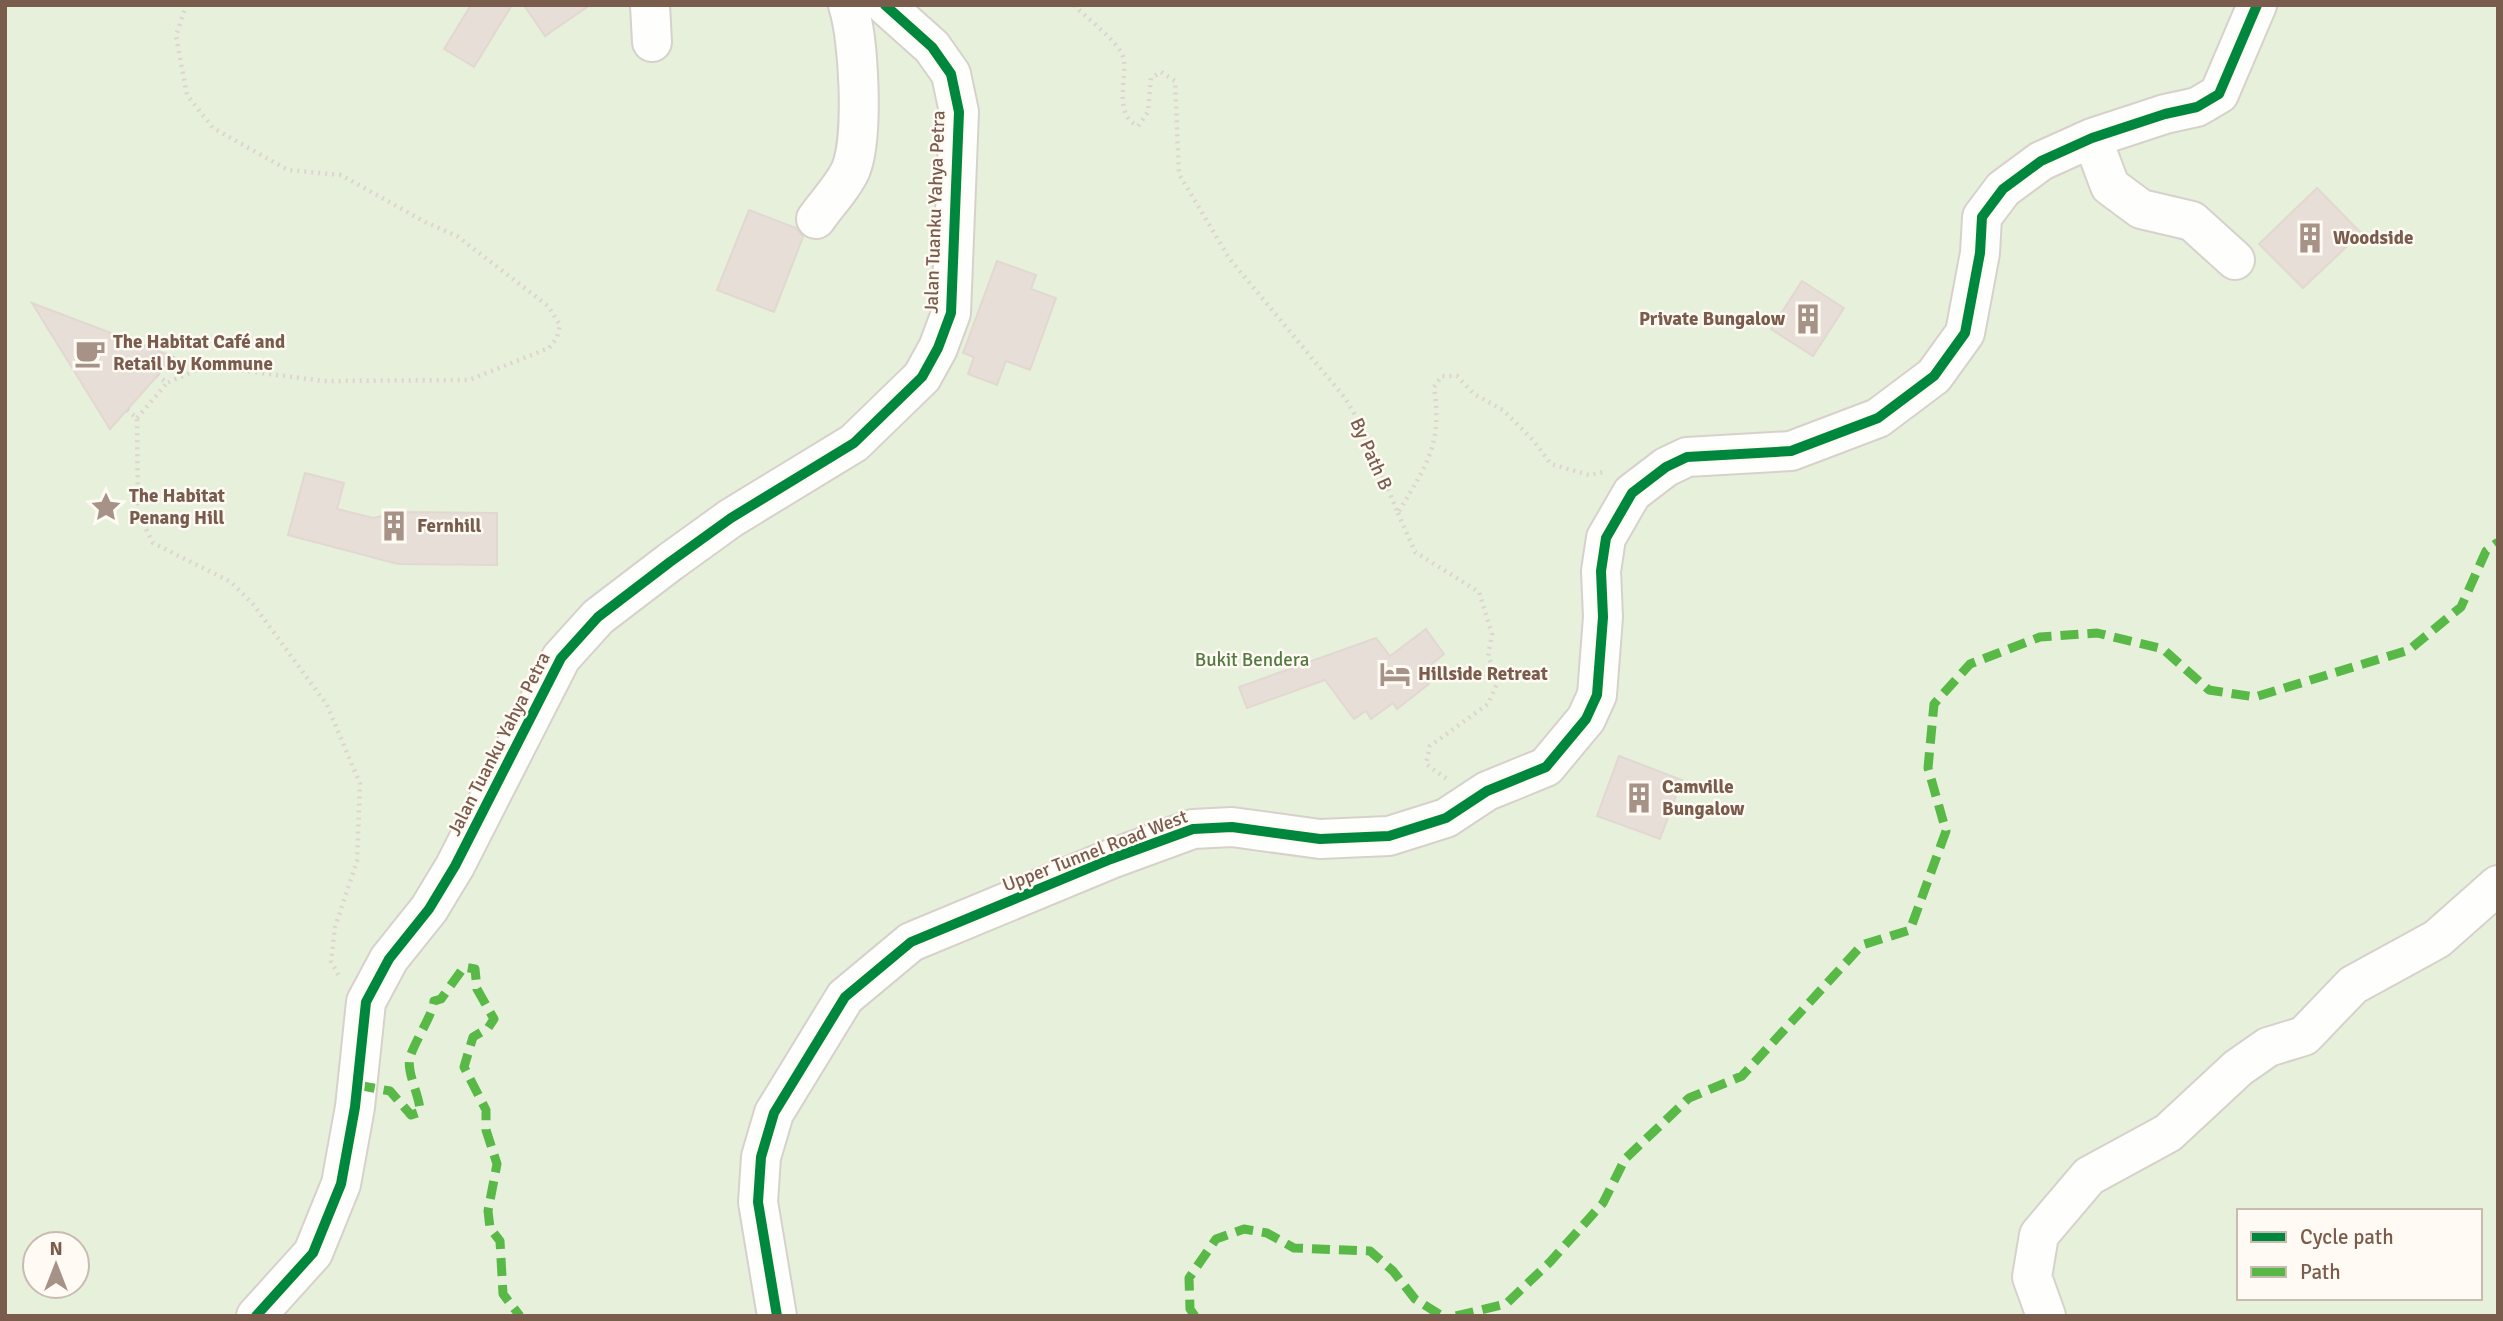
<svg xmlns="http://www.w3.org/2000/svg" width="2503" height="1321" font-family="Signika,sans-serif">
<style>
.green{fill:#e7f0db;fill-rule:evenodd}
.building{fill:#e6ded7;stroke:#e2d8d2;stroke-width:2}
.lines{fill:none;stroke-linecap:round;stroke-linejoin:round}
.minor-casing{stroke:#d7d1cb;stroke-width:42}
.path{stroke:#dcd5d0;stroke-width:4.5;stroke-dasharray:2 5;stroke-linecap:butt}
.minor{stroke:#fefefd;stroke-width:38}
.quiet{stroke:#58b947;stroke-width:9;stroke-dasharray:18 9;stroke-linecap:butt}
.cycleway-casing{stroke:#fffaf3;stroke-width:15}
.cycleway{stroke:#00873e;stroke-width:10}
.labels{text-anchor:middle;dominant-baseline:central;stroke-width:5;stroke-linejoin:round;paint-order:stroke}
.street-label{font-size:19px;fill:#7a5c4d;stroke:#fffaf3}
.poi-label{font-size:19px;font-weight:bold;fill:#7a5c4d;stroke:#fffaf3;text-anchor:start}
.park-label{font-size:19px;fill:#537a41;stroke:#fffaf3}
</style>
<rect width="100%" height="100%" fill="#f9f5f0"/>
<path class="green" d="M 5,5 L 2498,5 L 2498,1316 L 5,1316 ZM 2239,1211 L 2480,1211 L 2480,1298 L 2239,1298 ZM 35,1244 L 77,1244 L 77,1286 L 35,1286 Z"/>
<path class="building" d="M 471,5 L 512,5 L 474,67 L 444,49 Z
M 524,5 L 590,5 L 545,36 Z
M 2317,188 L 2361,233 L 2303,288 L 2259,244 Z
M 749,210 L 796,228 L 803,237 L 774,312 L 717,290 Z
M 997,261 L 1036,275 L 1031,289 L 1056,298 L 1030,370 L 1006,361 L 997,385 L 968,374 L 974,357 L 963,353 Z
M 1802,281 L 1844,308 L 1813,356 L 1771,329 Z
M 32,303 L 174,357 L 110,429 Z
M 305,473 L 344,483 L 337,509 L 373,518 L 399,512 L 497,513 L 497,565 L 398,564 L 288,535 Z
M 1426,629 L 1444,654 L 1428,667 L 1433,674 L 1425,680 L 1429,684 L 1397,709 L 1393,703 L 1371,719 L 1366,711 L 1354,719 L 1325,680 L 1247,708 L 1239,687 L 1376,638 L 1390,656 Z
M 1619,756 L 1682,780 L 1660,839 L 1597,816 Z"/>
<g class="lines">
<g class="minor-casing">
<path id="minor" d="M 650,5 L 652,42
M 2092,138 L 2110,186 L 2141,209 L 2192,221 L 2235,260
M 816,219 C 827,203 844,186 851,169 C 864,136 859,38 848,5
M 256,1316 L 313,1253 L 341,1184 L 355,1107 L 366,1002 L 389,959 L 429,909 L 455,866 L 561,658 L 598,617 L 670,562 L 731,518 L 854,443 L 922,377 L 938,348 L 951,313 L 959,112 L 951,74 L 932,47 L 885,5
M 777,1316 L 758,1202 L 761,1157 L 774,1113 L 845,997 L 911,942 L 1111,859 L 1193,829 L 1232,827 L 1320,839 L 1389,836 L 1446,818 L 1487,791 L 1546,767 L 1586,719 L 1597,695 L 1603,617 L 1601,571 L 1606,538 L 1632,493 L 1666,467 L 1687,457 L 1791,451 L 1878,418 L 1934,376 L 1965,333 L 1980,253 L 1982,217 L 2003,189 L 2041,161 L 2092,138 L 2165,114 L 2197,107 L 2219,94 L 2257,5
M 2046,1316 L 2032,1277 L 2039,1235 L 2089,1176 L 2168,1133 L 2238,1068 L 2268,1047 L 2304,1036 L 2353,985 L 2437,939 L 2498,885"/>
</g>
<path class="path" d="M 1074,5 C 1087,19 1122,43 1124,61 C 1126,81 1114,115 1138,126 L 1148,112 L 1151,78 L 1161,72 L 1175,81 L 1179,174 L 1229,258 L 1345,398 L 1361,425 L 1398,513 C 1426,465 1443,445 1434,387 L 1442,376 L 1457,376 L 1474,394 L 1503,410 L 1533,440 L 1551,464 L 1589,475 L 1604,472
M 157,375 L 167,383 L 206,366 L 324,381 L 469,380 L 549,348 L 557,338 L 560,325 L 548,306 L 457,236 L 425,222 L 341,175 L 288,170 L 213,128 L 187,95 L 176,36 L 186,5
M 127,410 L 137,418 L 138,513 L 153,543 L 231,582 L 253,604 L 327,705 L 360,784 L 357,861 L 335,927 L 331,961 L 340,978
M 137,418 L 167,383
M 1398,513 L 1415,552 L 1479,592 L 1492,634 L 1488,657 L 1499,679 L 1488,704 L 1430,746 L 1426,764 L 1447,779"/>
<use href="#minor" class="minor"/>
<path class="quiet" d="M 357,1085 L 390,1091 L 411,1115 L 420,1112 C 420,1095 406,1073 410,1057 C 415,1041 433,1014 434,1001 L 441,999 L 464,967 L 475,969 L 477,989 L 494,1019 L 488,1028 L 473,1037 L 464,1067 L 486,1110 L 486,1130 L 497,1164 L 488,1211 L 490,1228 L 500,1241 L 503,1294 L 520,1316
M 1195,1316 L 1190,1309 L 1189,1278 L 1216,1239 L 1244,1229 L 1267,1233 L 1294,1248 L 1370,1251 L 1393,1271 L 1415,1299 L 1442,1316
M 1456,1316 L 1506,1304 L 1550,1262 L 1603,1203 L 1625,1159 L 1689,1098 L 1742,1076 L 1862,945 L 1910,930 L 1946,831 L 1928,768 L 1934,704 L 1970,664 L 2040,637 L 2097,633 L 2163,649 L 2209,690 L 2255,697 L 2409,650 L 2461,607 L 2486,551 L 2498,542"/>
<g class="cycleway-casing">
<path id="cycleway" d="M 256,1316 L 313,1253 L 341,1184 L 355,1107 L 366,1002 L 389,959 L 429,909 L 455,866 L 561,658 L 598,617 L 670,562 L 731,518 L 854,443 L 922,377 L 938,348 L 951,313 L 959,112 L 951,74 L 932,47 L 885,5
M 777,1316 L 758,1202 L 761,1157 L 774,1113 L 845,997 L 911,942 L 1111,859 L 1193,829 L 1232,827 L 1320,839 L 1389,836 L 1446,818 L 1487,791 L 1546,767 L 1586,719 L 1597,695 L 1603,617 L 1601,571 L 1606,538 L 1632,493 L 1666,467 L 1687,457 L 1791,451 L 1878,418 L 1934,376 L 1965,333 L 1980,253 L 1982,217 L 2003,189 L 2041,161 L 2092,138 L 2165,114 L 2197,107 L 2219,94 L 2257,5"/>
</g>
<use href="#cycleway" class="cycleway"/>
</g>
<defs>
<g id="building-bare" transform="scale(2.415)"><path d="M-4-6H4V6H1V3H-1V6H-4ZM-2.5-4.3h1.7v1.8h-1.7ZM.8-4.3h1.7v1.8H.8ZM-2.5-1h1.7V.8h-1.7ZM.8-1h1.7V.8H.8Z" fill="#a69286" stroke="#fffaf3" stroke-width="2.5" paint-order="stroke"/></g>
<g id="cafe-bare" transform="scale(2.415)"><path d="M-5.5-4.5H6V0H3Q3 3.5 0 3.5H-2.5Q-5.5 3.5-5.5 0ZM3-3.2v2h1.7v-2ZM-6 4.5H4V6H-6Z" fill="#a69286" stroke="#fffaf3" stroke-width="2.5" paint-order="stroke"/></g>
<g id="sight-bare" transform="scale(2.415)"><path d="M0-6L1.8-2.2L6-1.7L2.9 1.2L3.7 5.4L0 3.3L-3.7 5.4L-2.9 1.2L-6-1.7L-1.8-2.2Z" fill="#a69286" stroke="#fffaf3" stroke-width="2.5" paint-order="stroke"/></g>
<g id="hotel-bare" transform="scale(2.415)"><path d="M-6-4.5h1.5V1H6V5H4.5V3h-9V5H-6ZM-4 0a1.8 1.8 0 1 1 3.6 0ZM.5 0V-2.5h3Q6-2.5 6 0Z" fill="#a69286" stroke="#fffaf3" stroke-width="2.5" paint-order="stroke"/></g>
</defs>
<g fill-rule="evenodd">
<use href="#building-bare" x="2310" y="238"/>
<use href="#building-bare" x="1808" y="319"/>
<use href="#cafe-bare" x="90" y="353"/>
<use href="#sight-bare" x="106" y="507"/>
<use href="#building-bare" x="394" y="526"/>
<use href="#hotel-bare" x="1395" y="674"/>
<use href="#building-bare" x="1639" y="798"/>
</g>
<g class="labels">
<g class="street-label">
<text transform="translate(935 212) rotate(-88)">Jalan Tuanku Yahya Petra</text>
<text transform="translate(1371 454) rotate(66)">By Path B</text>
<text transform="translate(499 744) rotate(-63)">Jalan Tuanku Yahya Petra</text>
<text transform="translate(1095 851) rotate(-21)">Upper Tunnel Road West</text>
</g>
<g class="poi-label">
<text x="2333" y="238">Woodside</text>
<text x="1785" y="319" text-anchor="end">Private Bungalow</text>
<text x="113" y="342">The Habitat Café and<tspan x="113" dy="22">Retail by Kommune</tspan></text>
<text x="129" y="496">The Habitat<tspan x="129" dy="22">Penang Hill</tspan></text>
<text x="417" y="526">Fernhill</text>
<text x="1418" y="674">Hillside Retreat</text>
<text x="1662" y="787">Camville<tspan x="1662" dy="22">Bungalow</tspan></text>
</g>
<g class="park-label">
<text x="1252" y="660">Bukit Bendera</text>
</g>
</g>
<rect width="2503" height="1321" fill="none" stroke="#7a5c4d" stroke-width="14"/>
<rect x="2237" y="1209" width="245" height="91" fill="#fffaf3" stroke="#cabbb1" stroke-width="2"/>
<rect x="2251" y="1232" width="35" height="10" fill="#00873e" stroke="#cabbb1" stroke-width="2"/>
<text x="2300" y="1244" font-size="21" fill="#7a5c4d">Cycle path</text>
<rect x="2251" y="1267" width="35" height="10" fill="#58b947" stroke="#cabbb1" stroke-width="2"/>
<text x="2300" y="1279" font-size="21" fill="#7a5c4d">Path</text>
<g transform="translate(56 1265)"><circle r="33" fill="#fffaf3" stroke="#cabbb1" stroke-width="2"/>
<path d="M0-5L12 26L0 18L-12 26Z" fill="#a69286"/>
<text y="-10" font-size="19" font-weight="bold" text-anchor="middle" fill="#7a5c4d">N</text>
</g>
</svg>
